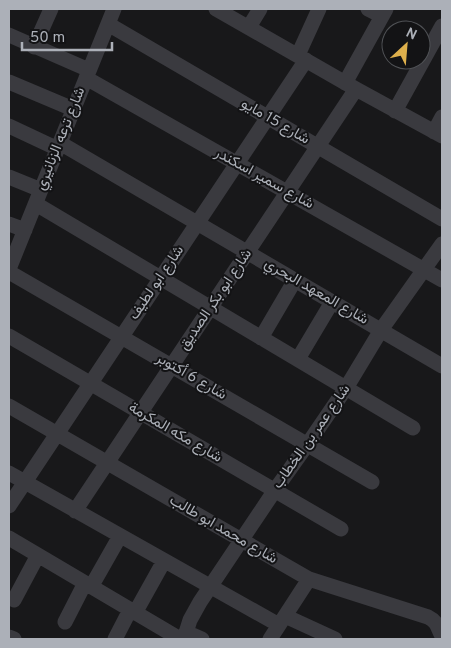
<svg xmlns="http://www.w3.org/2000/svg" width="451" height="648" font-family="Overpass,Vazirmatn,sans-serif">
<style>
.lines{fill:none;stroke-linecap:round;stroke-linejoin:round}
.minor{stroke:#3a3a3f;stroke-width:15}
.labels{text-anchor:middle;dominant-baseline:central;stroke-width:4;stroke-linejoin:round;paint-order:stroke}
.street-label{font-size:15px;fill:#acb0b8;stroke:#131315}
</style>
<rect width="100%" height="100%" fill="#18181a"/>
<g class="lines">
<path class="minor" d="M 216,9 L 356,89 L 442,136
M 368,9 L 382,16
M 108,24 L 442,219
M 249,27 L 260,9
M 9,35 L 89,70
M 34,47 L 51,9
M 298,55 L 319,9
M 86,78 L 442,280
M 9,82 L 73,109
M 345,83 L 386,9
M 395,111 L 442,26
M 9,126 L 58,149
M 434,132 L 442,117
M 60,143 L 442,366
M 9,177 L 41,190
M 36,204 L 413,428
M 9,224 L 25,230
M 9,269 L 114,9
M 9,272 L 372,482
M 9,336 L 341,529
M 261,338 L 295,280
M 298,359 L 332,302
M 9,406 L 309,579 L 428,617 C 438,622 437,627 442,636
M 9,473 L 279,625
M 9,506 L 306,60
M 75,511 L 356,89
M 9,538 L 180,639
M 91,587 L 120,536
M 14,600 L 38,555
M 135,613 L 164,561
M 285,616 L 335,639
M 65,622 L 85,583
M 186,632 L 202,639
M 9,637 L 14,639
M 115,639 L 130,610
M 184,639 L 190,620 L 200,602 L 275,490 L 307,445 L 346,388 L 381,330 L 442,244
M 270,639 L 309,579"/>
</g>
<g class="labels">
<g class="street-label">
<text transform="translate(275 122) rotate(30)">شارع 15 مايو</text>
<text transform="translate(61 139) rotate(-68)">شارع ترعه الزنانيري</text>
<text transform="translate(264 179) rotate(29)">شارع سمير اسكندر</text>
<text transform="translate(157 283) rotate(-56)">شارع ابو لطيف</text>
<text transform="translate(316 292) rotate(30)">شارع المعهد البحري</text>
<text transform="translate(216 300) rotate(-56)">شارع ابو بكر الصديق</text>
<text transform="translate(191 377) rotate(30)">شارع 6 أكتوبر</text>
<text transform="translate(175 433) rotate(30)">شارع مكه المكرمة</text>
<text transform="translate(312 437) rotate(-55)">شارع عمر بن الخطاب</text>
<text transform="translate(223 530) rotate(30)">شارع محمد ابو طالب</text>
</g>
</g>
<rect width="451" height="648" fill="none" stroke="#acb0b8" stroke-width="20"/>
<g transform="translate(406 45) rotate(26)"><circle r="24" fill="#131315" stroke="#505256"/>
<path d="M0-4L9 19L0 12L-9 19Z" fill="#deb04c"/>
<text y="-8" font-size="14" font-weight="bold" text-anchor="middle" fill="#acb0b8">N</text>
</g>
<path d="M22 42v8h90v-8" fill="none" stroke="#acb0b8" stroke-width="2.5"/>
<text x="30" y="42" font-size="15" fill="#acb0b8" stroke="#131315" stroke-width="4" paint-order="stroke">50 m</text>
</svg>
